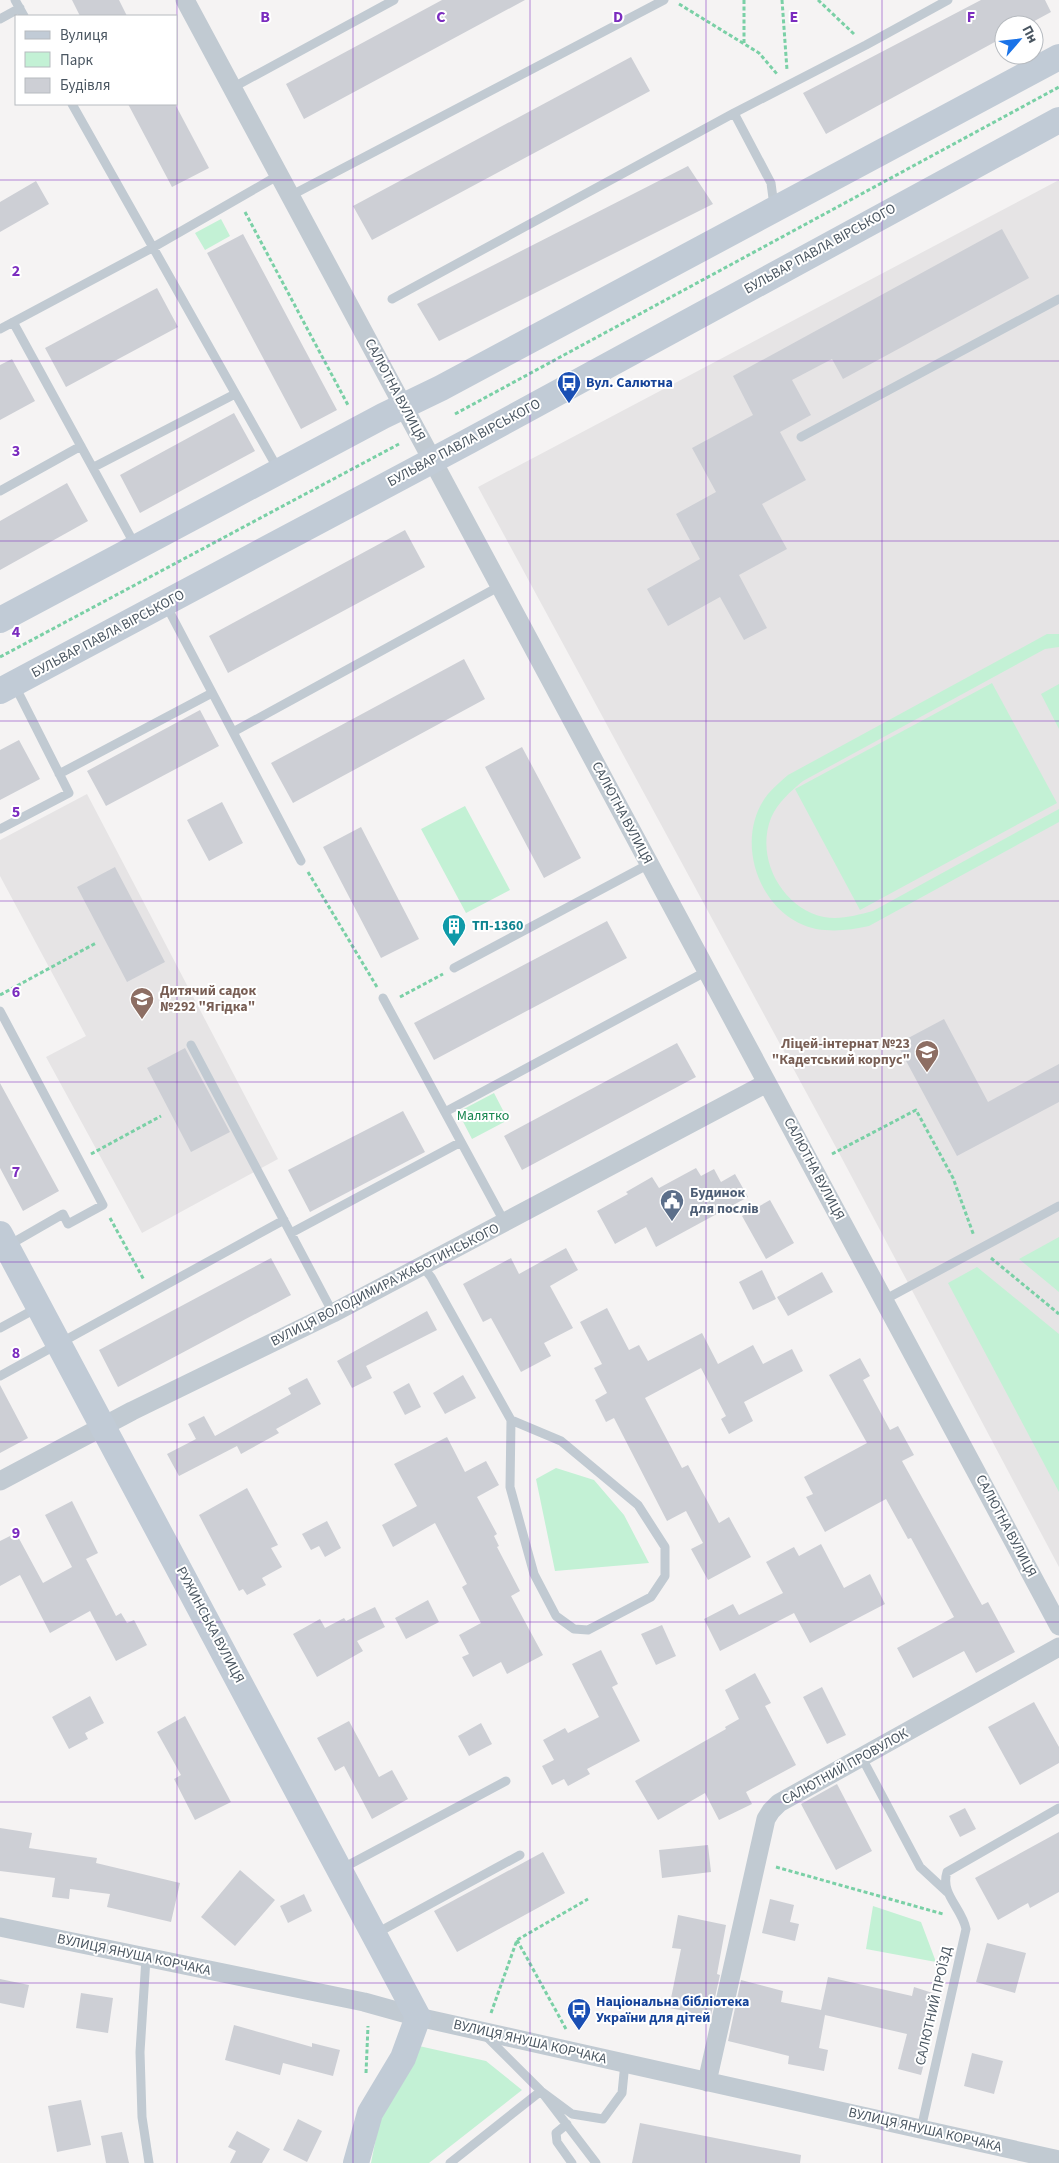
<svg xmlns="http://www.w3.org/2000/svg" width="1059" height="2163" font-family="'Source Sans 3',sans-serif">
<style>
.education{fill:#e6e4e5}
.green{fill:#c3f1d5}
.building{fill:#cdcfd5}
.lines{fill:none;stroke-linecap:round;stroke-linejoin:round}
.path{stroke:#7ad0a6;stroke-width:3;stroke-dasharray:4 2.5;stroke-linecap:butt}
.lane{stroke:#c1cad2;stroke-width:9}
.street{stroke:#c1cad2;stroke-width:19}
.secondary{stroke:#c1cbd6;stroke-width:26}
.grid{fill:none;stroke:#7b2cbf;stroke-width:1;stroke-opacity:0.55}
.labels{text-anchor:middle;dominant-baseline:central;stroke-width:4;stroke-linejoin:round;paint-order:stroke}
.street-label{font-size:14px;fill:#4a5661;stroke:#fff}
.transit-label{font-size:14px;font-weight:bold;fill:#164399;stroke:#fff;text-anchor:start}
.culture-label{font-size:14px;font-weight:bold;fill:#0d838f;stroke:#fff;text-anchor:start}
.education-label{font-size:14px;font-weight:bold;fill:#785e54;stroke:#fff;text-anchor:start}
.park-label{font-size:14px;fill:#17864f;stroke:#fff}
.service-label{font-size:14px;font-weight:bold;fill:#4e5e75;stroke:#fff;text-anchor:start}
.grid-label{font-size:16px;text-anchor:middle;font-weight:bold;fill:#7b2cbf;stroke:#fff;stroke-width:4;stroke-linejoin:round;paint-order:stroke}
</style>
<rect width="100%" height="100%" fill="#f5f3f3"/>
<path class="education" d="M 1059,180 L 1059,1567 L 838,1151 L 478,487 Z
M 87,794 L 278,1159 L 142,1233 L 46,1057 L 86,1036 L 0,876 L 0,840 Z"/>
<path class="green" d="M 221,219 L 230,236 L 205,250 L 195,233 Z
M 1047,634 L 1059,634 L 1059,647 L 1045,649 L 803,781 C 790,792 778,802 771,818 C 755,858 782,908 824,917 C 841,920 857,915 873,911 L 1059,809 L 1059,822 L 869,926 C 851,930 835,932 816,929 C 759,917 732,839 768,794 C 774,787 781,781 788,775 Z
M 992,683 L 1057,803 L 860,910 L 795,789 Z
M 1059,684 L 1059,729 L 1041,694 Z
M 465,806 L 510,890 L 466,913 L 421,829 Z
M 494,1093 L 508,1120 L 472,1139 L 458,1112 Z
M 1059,1237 L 1059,1292 L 1019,1259 Z
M 977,1267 L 1059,1334 L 1059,1492 L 948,1283 Z
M 556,1468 L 594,1480 L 624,1515 L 649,1563 L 555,1571 L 536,1479 Z
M 873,1906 L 921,1922 L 936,1962 L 866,1949 Z
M 419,2046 L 486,2061 L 522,2090 L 429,2163 L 371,2163 L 380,2118 Z"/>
<path class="building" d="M 72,0 L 119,0 L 127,16 L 80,16 Z
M 442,0 L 525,0 L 304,119 L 286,84 Z
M 981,0 L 1045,0 L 1051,12 L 1027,25 L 1004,25 L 1004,37 L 826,134 L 803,93 Z
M 631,57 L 650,91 L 372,240 L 353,206 Z
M 128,104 L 175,104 L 209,168 L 172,187 Z
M 688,166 L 713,204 L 439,341 L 417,304 Z
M 36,181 L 49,204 L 0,232 L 0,202 Z
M 1002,229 L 1029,278 L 843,379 L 832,359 L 792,380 L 811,415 L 780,432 L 806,480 L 762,504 L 787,549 L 739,575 L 767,628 L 744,640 L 720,597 L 668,626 L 647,589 L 700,559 L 676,514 L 716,492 L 692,448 L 753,415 L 733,376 Z
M 243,234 L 337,410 L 301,429 L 207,253 Z
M 157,288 L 178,327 L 66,387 L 45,348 Z
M 12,359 L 35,401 L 0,420 L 0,365 Z
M 234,413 L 255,451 L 140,513 L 120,475 Z
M 67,483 L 88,521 L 0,570 L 0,521 Z
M 405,530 L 425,567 L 228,673 L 209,636 Z
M 464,659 L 485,699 L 293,803 L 271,763 Z
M 200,710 L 219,746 L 106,806 L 87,771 Z
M 19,740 L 40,779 L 0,800 L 0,750 Z
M 522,747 L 581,858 L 544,878 L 485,767 Z
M 222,802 L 243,843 L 209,861 L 187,820 Z
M 361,827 L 419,939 L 381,958 L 323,847 Z
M 115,867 L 165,962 L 127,982 L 77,887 Z
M 607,921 L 627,958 L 434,1060 L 414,1023 Z
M 944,1019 L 988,1102 L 1059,1064 L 1059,1102 L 957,1156 L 897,1044 Z
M 677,1043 L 696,1077 L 522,1170 L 504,1136 Z
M 185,1048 L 230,1132 L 191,1152 L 147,1068 Z
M 0,1083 L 59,1191 L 23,1211 L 0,1168 Z
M 403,1111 L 425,1152 L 310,1212 L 288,1170 Z
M 696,1168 L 701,1176 L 714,1169 L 721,1182 L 735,1174 L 748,1197 L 656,1247 L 646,1227 L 615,1244 L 597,1211 L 628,1194 L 626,1192 L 652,1177 L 659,1188 Z
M 770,1200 L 794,1243 L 766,1259 L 742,1216 Z
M 566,1248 L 578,1270 L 550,1286 L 573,1328 L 544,1343 L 551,1356 L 521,1372 L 491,1318 L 483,1322 L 463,1284 L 511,1258 L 519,1274 Z
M 271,1258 L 291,1295 L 118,1387 L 99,1350 Z
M 762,1270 L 776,1299 L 753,1310 L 739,1282 Z
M 822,1272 L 833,1292 L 788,1316 L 777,1297 Z
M 607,1308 L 629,1350 L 639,1345 L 648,1361 L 702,1333 L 718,1364 L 753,1345 L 763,1364 L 792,1349 L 803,1371 L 744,1402 L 753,1421 L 729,1434 L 721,1419 L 726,1416 L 701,1368 L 645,1398 L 682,1468 L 688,1465 L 719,1523 L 729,1517 L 751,1557 L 708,1580 L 691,1549 L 703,1543 L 686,1511 L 667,1521 L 614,1418 L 606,1422 L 595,1400 L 607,1393 L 594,1368 L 602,1364 L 580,1322 Z
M 427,1311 L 437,1330 L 366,1366 L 372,1378 L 352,1388 L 337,1361 Z
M 860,1358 L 870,1376 L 863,1380 L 890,1430 L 898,1426 L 914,1455 L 902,1461 L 982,1605 L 988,1602 L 1015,1652 L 976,1673 L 964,1651 L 913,1678 L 897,1648 L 954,1617 L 911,1538 L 908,1539 L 886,1499 L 825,1532 L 806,1497 L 813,1494 L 804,1477 L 867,1443 L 829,1375 Z
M 463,1375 L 476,1398 L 445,1414 L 433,1393 Z
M 307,1378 L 321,1404 L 276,1429 L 279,1433 L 241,1454 L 237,1446 L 179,1476 L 167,1454 L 196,1439 L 188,1424 L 204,1416 L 215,1436 L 291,1394 L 288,1388 Z
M 409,1383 L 421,1407 L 405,1415 L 393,1392 Z
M 0,1385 L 28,1438 L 0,1453 Z
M 447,1437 L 465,1472 L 486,1461 L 499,1485 L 477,1497 L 497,1534 L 494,1536 L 499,1546 L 497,1547 L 520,1591 L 511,1596 L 543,1655 L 507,1674 L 501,1662 L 473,1677 L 462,1657 L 469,1654 L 459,1635 L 481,1623 L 462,1587 L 467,1584 L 435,1523 L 393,1547 L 382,1525 L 417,1506 L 394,1464 Z
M 247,1488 L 278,1545 L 271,1548 L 282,1567 L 262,1578 L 266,1585 L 247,1595 L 243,1589 L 239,1591 L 199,1515 Z
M 72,1501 L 98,1553 L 86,1559 L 116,1616 L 121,1613 L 127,1623 L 134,1620 L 147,1645 L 116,1661 L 90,1611 L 50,1633 L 20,1575 L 0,1586 L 0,1541 L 16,1533 L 43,1583 L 72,1567 L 45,1515 Z
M 327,1521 L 341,1548 L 325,1557 L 319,1546 L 311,1550 L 302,1534 Z
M 821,1544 L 844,1588 L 870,1574 L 885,1604 L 810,1643 L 794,1613 L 720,1651 L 704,1619 L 733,1604 L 739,1615 L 783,1593 L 766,1562 L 794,1547 L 799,1556 Z
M 428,1600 L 439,1622 L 406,1639 L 395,1618 Z
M 375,1607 L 385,1627 L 357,1641 L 363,1651 L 317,1677 L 293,1634 L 320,1619 L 325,1628 L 344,1618 L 346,1621 Z
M 662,1625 L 676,1656 L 656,1665 L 641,1634 Z
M 601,1650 L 618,1684 L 612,1687 L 640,1741 L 587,1769 L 590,1774 L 568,1786 L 564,1779 L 552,1785 L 542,1766 L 554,1760 L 543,1740 L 565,1728 L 568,1733 L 599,1717 L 572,1664 Z
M 755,1673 L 771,1703 L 765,1706 L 796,1765 L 746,1792 L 752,1804 L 719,1820 L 705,1793 L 658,1820 L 635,1781 L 726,1729 L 725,1727 L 739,1719 L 725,1690 Z
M 822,1687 L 846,1735 L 827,1744 L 803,1697 Z
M 90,1696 L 104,1723 L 85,1733 L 88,1739 L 69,1749 L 52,1717 Z
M 1034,1702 L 1059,1747 L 1059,1763 L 1020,1785 L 988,1727 Z
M 185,1716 L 231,1802 L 195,1820 L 174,1779 L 181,1775 L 157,1732 Z
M 349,1721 L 379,1777 L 392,1770 L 408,1799 L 372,1819 L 344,1766 L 335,1771 L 317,1738 Z
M 481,1723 L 492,1744 L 469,1756 L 458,1736 Z
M 837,1784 L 872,1851 L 836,1870 L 801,1804 Z
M 965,1808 L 976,1829 L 960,1837 L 949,1816 Z
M 0,1828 L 32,1833 L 29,1848 L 97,1858 L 96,1863 L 180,1883 L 171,1922 L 107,1907 L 110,1894 L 70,1889 L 69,1899 L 52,1897 L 55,1878 L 0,1871 Z
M 1059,1832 L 1059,1892 L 1030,1908 L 1028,1903 L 998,1920 L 975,1878 Z
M 708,1845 L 711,1872 L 662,1878 L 659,1850 Z
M 543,1852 L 565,1893 L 457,1952 L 434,1911 Z
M 240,1870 L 275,1900 L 235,1946 L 201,1917 Z
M 304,1894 L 312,1911 L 288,1923 L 280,1906 Z
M 770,1899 L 794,1905 L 790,1922 L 799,1924 L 795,1941 L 762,1933 Z
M 678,1915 L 726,1925 L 717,1974 L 720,1975 L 709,2024 L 689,2020 L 691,2012 L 669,2008 L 681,1949 L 672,1948 Z
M 987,1943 L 1026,1953 L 1015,1993 L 976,1982 Z
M 828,1977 L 912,1996 L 914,1987 L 942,1996 L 926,2047 L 928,2048 L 921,2075 L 898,2069 L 907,2034 L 825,2015 L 819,2048 L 828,2050 L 824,2071 L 788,2064 L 789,2056 L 728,2041 L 741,1980 L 783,1991 L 781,2002 L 821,2010 Z
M 0,1979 L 29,1985 L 24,2008 L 0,2003 Z
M 81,1993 L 113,1998 L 108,2033 L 76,2028 Z
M 234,2025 L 312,2047 L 312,2043 L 340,2050 L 333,2076 L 283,2063 L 280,2075 L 225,2060 Z
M 972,2053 L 1003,2061 L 994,2094 L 964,2086 Z
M 81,2100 L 91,2145 L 57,2152 L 48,2106 Z
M 298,2119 L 322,2131 L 307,2162 L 283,2150 Z
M 640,2123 L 801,2155 L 800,2163 L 632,2163 Z
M 237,2131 L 270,2149 L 262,2163 L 230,2163 L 236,2151 L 228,2147 Z
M 122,2132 L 129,2163 L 106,2163 L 101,2136 Z"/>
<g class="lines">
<path class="path" d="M 744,0 L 744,44
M 782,0 L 787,70
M 818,0 L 854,34
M 679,4 L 759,53 L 777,74
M 245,212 L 349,407
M 455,414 L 1059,87
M 0,657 L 399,444
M 308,872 L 377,987
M 0,995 L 96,943
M 400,997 L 443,974
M 91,1154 L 161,1116
M 832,1154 L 916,1110 L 953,1178 L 974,1236
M 110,1218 L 144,1280
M 991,1258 L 1059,1314
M 776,1867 L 943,1914
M 517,1940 L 566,2029
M 491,2013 L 517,1940 L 588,1899
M 366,2073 L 368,2026"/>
<path class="lane" d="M 15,0 L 24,16
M 0,19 L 20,8
M 232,88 L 394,0
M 72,104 L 278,469
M 734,113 L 771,183 L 774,206
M 290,196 L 664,0
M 392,299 L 734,113 L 866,45 L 948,0
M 13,322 L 135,545
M 0,329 L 152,248 L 279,175
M 801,437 L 1059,299
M 94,467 L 235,394
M 0,491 L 81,446
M 166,605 L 301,861
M 233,732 L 500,586
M 59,774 L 212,693
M 0,829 L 69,793 L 15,686
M 454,968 L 649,864
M 383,998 L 505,1223
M 0,1011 L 103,1205 L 68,1224 L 63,1214 L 9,1245
M 191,1045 L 333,1313
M 445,1112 L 707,971
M 291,1233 L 461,1142
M 422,1266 L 431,1277 L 511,1420 L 510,1487 L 534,1574 L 556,1616 L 574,1629 L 588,1630 L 651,1597 L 665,1576 L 665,1547 L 638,1505 L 561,1441 L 511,1420
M 884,1300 L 1059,1206
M 0,1328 L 37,1308
M 0,1376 L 284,1220
M 862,1758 L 920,1867 L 947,1892
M 341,1869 L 506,1781
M 375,1934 L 520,1855
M 146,1958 L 140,2052 L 142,2117 L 149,2163
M 485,2035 L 541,2091 L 572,2114 L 603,2119 L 622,2093 L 625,2063
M 567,2124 L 556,2133 L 557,2142 L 572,2163
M 921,2129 L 966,1929 C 962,1908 940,1894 947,1872 L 1059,1808
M 450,2163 L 541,2091 L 596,2163"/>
<path class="street" d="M 185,0 L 1059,1626
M 0,1481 L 132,1411 L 333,1313 L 767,1083
M 0,1927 L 364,2002 L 418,2017 L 1059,2160
M 707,2082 L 766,1819 L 771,1811 L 779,1803 L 1059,1647"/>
<path class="secondary" d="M 0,620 L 383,416 L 441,388 L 1059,57
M 0,691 L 469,441 L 1059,120
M 0,1234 L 418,2017 L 403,2058 L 370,2113 L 356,2163"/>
</g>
<path class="grid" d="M 177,0 L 177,2163M 353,0 L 353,2163M 530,0 L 530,2163M 706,0 L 706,2163M 882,0 L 882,2163M 0,180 L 1059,180M 0,361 L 1059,361M 0,541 L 1059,541M 0,721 L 1059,721M 0,901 L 1059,901M 0,1082 L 1059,1082M 0,1262 L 1059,1262M 0,1442 L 1059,1442M 0,1622 L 1059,1622M 0,1802 L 1059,1802M 0,1983 L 1059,1983"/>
<defs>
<g id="bus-pin" transform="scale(1.25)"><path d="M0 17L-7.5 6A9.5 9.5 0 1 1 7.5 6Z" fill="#1a4fb4" stroke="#fff"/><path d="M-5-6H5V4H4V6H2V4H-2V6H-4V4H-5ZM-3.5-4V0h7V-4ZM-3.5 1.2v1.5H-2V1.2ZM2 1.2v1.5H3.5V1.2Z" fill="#fff"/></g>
<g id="building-pin" transform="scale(1.25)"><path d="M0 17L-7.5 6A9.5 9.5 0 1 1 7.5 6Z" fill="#0f9aa8" stroke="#fff"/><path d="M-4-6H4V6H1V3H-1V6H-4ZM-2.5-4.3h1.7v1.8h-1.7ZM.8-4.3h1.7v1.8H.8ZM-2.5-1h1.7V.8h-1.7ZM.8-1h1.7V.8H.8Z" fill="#fff"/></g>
<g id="school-pin" transform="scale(1.25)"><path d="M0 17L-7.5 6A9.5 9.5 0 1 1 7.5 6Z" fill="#8d6e63" stroke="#fff"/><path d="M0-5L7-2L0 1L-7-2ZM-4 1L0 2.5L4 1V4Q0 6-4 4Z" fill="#fff"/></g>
<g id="civic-pin" transform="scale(1.25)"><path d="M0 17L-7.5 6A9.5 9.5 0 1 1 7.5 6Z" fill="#5c6f8a" stroke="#fff"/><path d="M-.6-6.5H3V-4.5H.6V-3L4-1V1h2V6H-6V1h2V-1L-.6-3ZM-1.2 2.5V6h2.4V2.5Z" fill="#fff"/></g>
</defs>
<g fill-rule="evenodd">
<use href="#bus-pin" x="569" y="383"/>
<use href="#building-pin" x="454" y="926"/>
<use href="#school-pin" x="142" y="999"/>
<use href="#school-pin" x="927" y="1052"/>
<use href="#civic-pin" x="672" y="1201"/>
<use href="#bus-pin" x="579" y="2010"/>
</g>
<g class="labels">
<g class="street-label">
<text transform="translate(820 249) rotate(-29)">БУЛЬВАР ПАВЛА ВІРСЬКОГО</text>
<text transform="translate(395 390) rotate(62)">САЛЮТНА ВУЛИЦЯ</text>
<text transform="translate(464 443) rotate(-28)">БУЛЬВАР ПАВЛА ВІРСЬКОГО</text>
<text transform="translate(108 634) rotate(-28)">БУЛЬВАР ПАВЛА ВІРСЬКОГО</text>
<text transform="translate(622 813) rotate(62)">САЛЮТНА ВУЛИЦЯ</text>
<text transform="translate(814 1169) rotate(62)">САЛЮТНА ВУЛИЦЯ</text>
<text transform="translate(385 1285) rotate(-27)">ВУЛИЦЯ ВОЛОДИМИРА ЖАБОТИНСЬКОГО</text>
<text transform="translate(1006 1526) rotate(62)">САЛЮТНА ВУЛИЦЯ</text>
<text transform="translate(210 1625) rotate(62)">РУЖИНСЬКА ВУЛИЦЯ</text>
<text transform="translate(845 1767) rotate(-29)">САЛЮТНИЙ ПРОВУЛОК</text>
<text transform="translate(134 1955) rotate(12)">ВУЛИЦЯ ЯНУША КОРЧАКА</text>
<text transform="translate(934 2006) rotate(-77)">САЛЮТНИЙ ПРОЇЗД</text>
<text transform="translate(530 2042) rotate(13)">ВУЛИЦЯ ЯНУША КОРЧАКА</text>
<text transform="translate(925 2130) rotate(13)">ВУЛИЦЯ ЯНУША КОРЧАКА</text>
</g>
<g class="transit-label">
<text x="586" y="383">Вул. Салютна</text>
<text x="596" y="2002">Національна бібліотека<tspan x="596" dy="16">України для дітей</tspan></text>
</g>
<g class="culture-label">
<text x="472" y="926">ТП-1360</text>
</g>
<g class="education-label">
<text x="160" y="991">Дитячий садок<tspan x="160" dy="16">№292 "Ягідка"</tspan></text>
<text x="910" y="1044" text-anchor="end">Ліцей-інтернат №23<tspan x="910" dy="16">"Кадетський корпус"</tspan></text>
</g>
<g class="park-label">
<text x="483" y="1116">Малятко</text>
</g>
<g class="service-label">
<text x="690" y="1193">Будинок<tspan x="690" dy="16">для послів</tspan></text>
</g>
</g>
<g class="grid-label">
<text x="265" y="22">B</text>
<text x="441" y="22">C</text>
<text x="618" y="22">D</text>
<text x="794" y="22">E</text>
<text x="971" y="22">F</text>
<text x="16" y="276">2</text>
<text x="16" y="456">3</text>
<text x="16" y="637">4</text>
<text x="16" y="817">5</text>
<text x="16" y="997">6</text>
<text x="16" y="1177">7</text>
<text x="16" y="1358">8</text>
<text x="16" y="1538">9</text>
</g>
<rect x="15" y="15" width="162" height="90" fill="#ffffff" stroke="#b7bbc0"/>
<rect x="25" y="31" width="25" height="8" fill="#c1cbd6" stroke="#b7bbc0"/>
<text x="60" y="40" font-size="15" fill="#4a5661">Вулиця</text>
<rect x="25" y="52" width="25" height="15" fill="#c3f1d5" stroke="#b7bbc0"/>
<text x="60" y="65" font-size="15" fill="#4a5661">Парк</text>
<rect x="25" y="78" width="25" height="15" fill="#cdcfd5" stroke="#b7bbc0"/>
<text x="60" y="90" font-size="15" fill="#4a5661">Будівля</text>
<g transform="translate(1019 40) rotate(62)"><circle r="24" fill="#ffffff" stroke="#b7bbc0"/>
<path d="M0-4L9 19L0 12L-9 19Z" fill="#1a73e8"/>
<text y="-8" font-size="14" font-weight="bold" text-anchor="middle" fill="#4a5661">Пн</text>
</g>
</svg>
